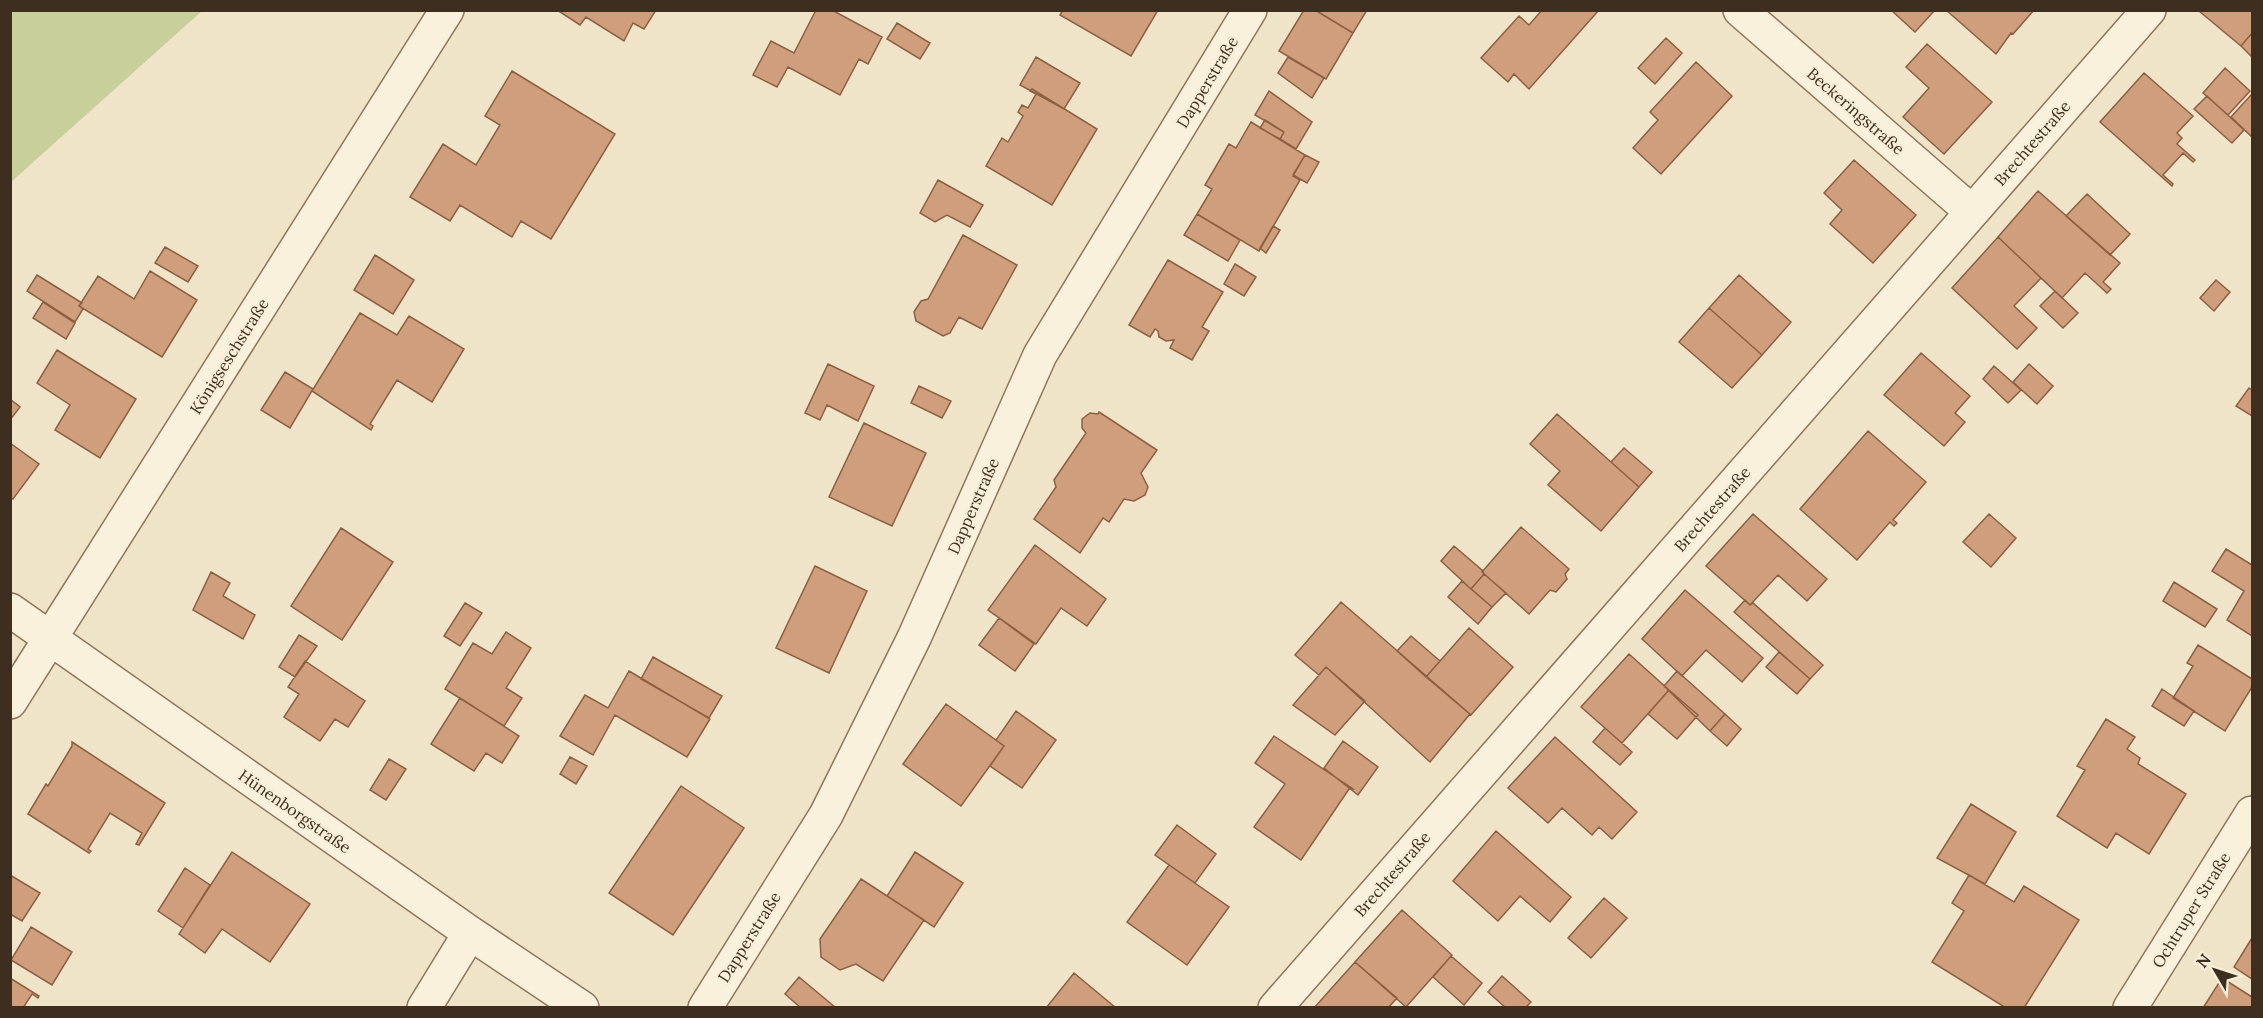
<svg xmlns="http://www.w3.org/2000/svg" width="2263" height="1018" font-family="Lora,serif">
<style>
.green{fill:#c9cf9b}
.building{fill:#cf9f7d;stroke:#8d5f41;stroke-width:1.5}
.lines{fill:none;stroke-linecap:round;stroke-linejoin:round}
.minor-casing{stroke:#8d765c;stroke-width:36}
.minor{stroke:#faf1dc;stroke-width:33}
.labels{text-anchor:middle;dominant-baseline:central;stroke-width:4.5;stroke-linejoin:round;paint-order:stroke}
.street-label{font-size:16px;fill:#3d2e20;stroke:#f7eed8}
</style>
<rect width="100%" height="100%" fill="#f0e4c8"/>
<path class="green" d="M 11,10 L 202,10 L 202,11 L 11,182 Z"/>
<path class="building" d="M 557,10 L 656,10 L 644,29 L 633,23 L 624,41 L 586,17 L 580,25 Z
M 816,10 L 832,10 L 882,37 L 868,64 L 859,59 L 840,95 L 788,67 L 777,87 L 753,75 L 771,41 L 794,53 Z
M 1063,10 L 1158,10 L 1131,56 L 1060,15 Z
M 1304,10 L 1315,10 L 1353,33 L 1326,79 L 1279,51 Z
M 1315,10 L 1367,10 L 1353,33 Z
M 1542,10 L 1599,10 L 1529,89 L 1514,74 L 1508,82 L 1481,58 L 1519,16 L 1529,25 Z
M 1891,10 L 1935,10 L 1915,32 Z
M 1946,10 L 2034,10 L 2013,34 L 2011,33 L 1996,54 Z
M 2252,10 L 2252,33 L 2241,46 L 2199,11 Z
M 897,23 L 930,43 L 920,59 L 887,39 Z
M 2252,33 L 2252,57 L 2241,46 Z
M 1666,38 L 1682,53 L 1655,84 L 1638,68 Z
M 1927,44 L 1992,102 L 1944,154 L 1903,117 L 1929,88 L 1906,67 Z
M 1036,57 L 1080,83 L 1064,109 L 1020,85 Z
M 1288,57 L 1324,78 L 1312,98 L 1278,73 Z
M 1696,62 L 1732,96 L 1661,174 L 1633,148 L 1658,120 L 1650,112 Z
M 2225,68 L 2250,91 L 2228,115 L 2203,93 Z
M 512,71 L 615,134 L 551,239 L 521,221 L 512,237 L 460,205 L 450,221 L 410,197 L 443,144 L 476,165 L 500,125 L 485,116 Z
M 2144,73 L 2193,116 L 2177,133 L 2182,138 L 2177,144 L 2195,160 L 2193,162 L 2183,153 L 2163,175 L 2173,184 L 2172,186 L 2100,122 Z
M 1032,89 L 1097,129 L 1052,205 L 986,166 L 1002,138 L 1008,142 L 1023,116 L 1018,112 L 1022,105 L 1028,108 L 1036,94 L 1030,91 Z
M 1269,91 L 1312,122 L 1296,149 L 1280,139 L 1284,132 L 1255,115 Z
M 2251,95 L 2252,96 L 2252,137 L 2231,117 Z
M 2207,96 L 2244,130 L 2232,143 L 2194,109 Z
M 1265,120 L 1284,132 L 1280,139 L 1260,128 Z
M 1251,122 L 1305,155 L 1293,176 L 1300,180 L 1259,251 L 1197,214 L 1212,189 L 1205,185 L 1229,144 L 1236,148 Z
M 1305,155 L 1319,162 L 1307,183 L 1293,175 Z
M 1854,160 L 1916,215 L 1873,263 L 1830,224 L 1842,210 L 1824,193 Z
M 938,180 L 983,205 L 970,227 L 947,215 L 935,222 L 920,213 Z
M 2038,191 L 2120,263 L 2103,282 L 2111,289 L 2107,293 L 2085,273 L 2062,298 L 1998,237 Z
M 2087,194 L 2130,234 L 2110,255 L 2066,216 Z
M 1197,214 L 1240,240 L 1228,261 L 1184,235 Z
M 1273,226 L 1280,230 L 1266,253 L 1260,248 Z
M 963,235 L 1017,265 L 982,329 L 959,317 L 950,333 L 943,336 L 916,321 L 914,312 L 921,301 L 928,299 Z
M 1998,237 L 2041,278 L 2014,306 L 2037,328 L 2017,349 L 1952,288 Z
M 165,247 L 198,266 L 188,282 L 155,263 Z
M 375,255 L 414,280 L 393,314 L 354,290 Z
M 1168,260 L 1223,292 L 1202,327 L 1209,331 L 1192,360 L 1170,348 L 1174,340 L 1166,341 L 1159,337 L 1158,331 L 1155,329 L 1150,337 L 1129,325 Z
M 1235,264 L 1256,277 L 1244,296 L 1224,284 Z
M 150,271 L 197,300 L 162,357 L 79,306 L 98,276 L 134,299 Z
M 37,275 L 82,303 L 79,306 L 83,309 L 75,322 L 27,291 Z
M 1739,275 L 1791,322 L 1762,355 L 1709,308 Z
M 2216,280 L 2230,292 L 2214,311 L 2200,298 Z
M 2055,291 L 2078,313 L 2063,328 L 2040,306 Z
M 43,302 L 75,323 L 66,339 L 33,318 Z
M 1709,308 L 1762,355 L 1732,388 L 1679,342 Z
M 360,313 L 397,335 L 409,316 L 464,349 L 432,402 L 397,380 L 370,424 L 373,426 L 371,430 L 312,391 Z
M 57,350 L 136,399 L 100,458 L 55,430 L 70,405 L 37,383 Z
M 1921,353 L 1970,396 L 1955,413 L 1965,422 L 1944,446 L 1884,395 Z
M 828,364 L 874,386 L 858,421 L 827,405 L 820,420 L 805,413 Z
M 2029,364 L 2053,386 L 2037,404 L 2013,382 Z
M 1994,366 L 2021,390 L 2008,403 L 1983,379 Z
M 285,372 L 313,389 L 290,428 L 261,410 Z
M 919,386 L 951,401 L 942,418 L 911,403 Z
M 2249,388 L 2252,390 L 2252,416 L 2236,406 Z
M 10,399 L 20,407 L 10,420 Z
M 1099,412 L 1157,450 L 1141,473 L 1148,487 L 1145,495 L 1134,501 L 1124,499 L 1109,522 L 1103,518 L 1080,553 L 1034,519 L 1056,487 L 1054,480 L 1086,433 L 1082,428 L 1082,419 L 1090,413 L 1098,414 Z
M 1557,414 L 1639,487 L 1601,531 L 1548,485 L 1560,471 L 1530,444 Z
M 864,423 L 926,453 L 892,526 L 829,497 Z
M 1868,431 L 1926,482 L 1893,520 L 1897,523 L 1894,526 L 1890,522 L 1857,560 L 1800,509 Z
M 10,443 L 39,464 L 13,499 L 10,497 Z
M 1624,448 L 1652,472 L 1639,487 L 1611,462 Z
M 1753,514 L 1827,579 L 1807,601 L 1778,575 L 1750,605 L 1706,566 Z
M 1989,514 L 2016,538 L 1991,567 L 1963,542 Z
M 1521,527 L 1569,569 L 1565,574 L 1567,579 L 1556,592 L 1550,590 L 1529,614 L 1482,572 Z
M 341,528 L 393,562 L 342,640 L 291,606 Z
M 1035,545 L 1106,599 L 1087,626 L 1061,608 L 1036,644 L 988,610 Z
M 1454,546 L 1483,571 L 1484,574 L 1471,589 L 1441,561 Z
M 2226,549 L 2252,565 L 2252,636 L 2227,620 L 2244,591 L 2212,571 Z
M 815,566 L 867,591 L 829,673 L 776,648 Z
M 211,572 L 230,583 L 223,596 L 255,615 L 243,639 L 193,610 Z
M 1484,574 L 1506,593 L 1492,607 L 1471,589 Z
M 1462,581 L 1492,607 L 1478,624 L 1448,597 Z
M 2174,582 L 2217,609 L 2205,627 L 2163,601 Z
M 1685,590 L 1763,658 L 1742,682 L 1706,650 L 1682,676 L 1642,639 Z
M 1745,600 L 1750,605 L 1753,603 L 1823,665 L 1810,679 L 1734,612 Z
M 1341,602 L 1470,714 L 1430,762 L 1326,667 L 1319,675 L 1295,655 Z
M 465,603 L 482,613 L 460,646 L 444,636 Z
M 999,618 L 1034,644 L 1015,671 L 979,645 Z
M 1469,628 L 1513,667 L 1471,715 L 1426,677 Z
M 506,632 L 531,648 L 506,688 L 522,698 L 504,726 L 445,689 L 473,643 L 492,654 Z
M 299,635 L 317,646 L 295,677 L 279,667 Z
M 1411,636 L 1440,661 L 1426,677 L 1397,651 Z
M 2198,645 L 2252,679 L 2252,687 L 2225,731 L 2173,698 L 2193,666 L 2187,663 Z
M 1779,652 L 1810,679 L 1797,694 L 1766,667 Z
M 1629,654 L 1669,690 L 1622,743 L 1581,707 Z
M 653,657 L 722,696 L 709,718 L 641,679 Z
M 305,661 L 365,701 L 348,727 L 335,719 L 320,741 L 284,717 L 299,694 L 288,687 Z
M 1326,667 L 1365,701 L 1335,735 L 1293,705 Z
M 629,671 L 710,719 L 687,757 L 615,715 L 593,755 L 560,736 L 585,695 L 608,708 Z
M 1677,671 L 1725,714 L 1710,731 L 1664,686 Z
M 2162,689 L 2194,711 L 2184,726 L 2152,706 Z
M 1669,690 L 1698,715 L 1677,739 L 1648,714 Z
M 460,698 L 519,736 L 502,763 L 486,753 L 474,771 L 431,744 Z
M 946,704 L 1004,746 L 961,806 L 903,764 Z
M 1016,711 L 1056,740 L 1022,788 L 990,766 L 1004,746 L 996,740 Z
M 1725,714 L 1741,729 L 1727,746 L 1710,731 Z
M 2106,719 L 2135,737 L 2127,749 L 2140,758 L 2138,764 L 2186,794 L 2149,854 L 2116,833 L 2107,848 L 2057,816 L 2085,770 L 2077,766 Z
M 1605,728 L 1632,752 L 1620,765 L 1593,742 Z
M 1274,736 L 1353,789 L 1349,789 L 1301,860 L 1254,827 L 1285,784 L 1255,763 Z
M 1555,737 L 1637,812 L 1612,839 L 1599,827 L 1592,835 L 1562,808 L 1548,823 L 1508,788 Z
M 1343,741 L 1378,767 L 1358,795 L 1324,768 Z
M 72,742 L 165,803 L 139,845 L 136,844 L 142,833 L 110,813 L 88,849 L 91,851 L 89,853 L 28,814 L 46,784 L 48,786 L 72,746 Z
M 570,757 L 587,766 L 576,784 L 560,774 Z
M 389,759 L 406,769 L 386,800 L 370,790 Z
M 681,786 L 744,828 L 673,935 L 609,893 Z
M 1971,804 L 2016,832 L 1985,884 L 1937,858 Z
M 1177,825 L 1216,854 L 1195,883 L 1155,855 Z
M 1496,831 L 1571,897 L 1550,922 L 1520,896 L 1498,921 L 1453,881 Z
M 232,852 L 310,904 L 270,962 L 222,929 L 205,953 L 179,934 Z
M 915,852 L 963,883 L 934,927 L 887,896 Z
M 1169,865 L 1229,907 L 1187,965 L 1127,922 Z
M 185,868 L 210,885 L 183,928 L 158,911 Z
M 10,875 L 40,893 L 22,921 L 10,914 Z
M 1969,875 L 2014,902 L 2024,886 L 2079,920 L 2024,1008 L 2006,1008 L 1932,962 L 1964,911 L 1952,903 Z
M 861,879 L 924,920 L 883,981 L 856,964 L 840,970 L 821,957 L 820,939 Z
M 1604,898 L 1627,918 L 1591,958 L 1568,938 Z
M 1402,910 L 1452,955 L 1406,1007 L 1355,962 Z
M 31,927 L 72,952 L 52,985 L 11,960 Z
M 2252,938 L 2252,979 L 2234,967 Z
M 1451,956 L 1482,983 L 1464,1005 L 1433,977 Z
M 1355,962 L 1397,998 L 1388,1008 L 1314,1008 Z
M 1074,973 L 1116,1008 L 1046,1008 Z
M 1502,976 L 1531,1002 L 1525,1008 L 1506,1008 L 1488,992 Z
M 799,977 L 836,1008 L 801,1008 L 785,994 Z
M 10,978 L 39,996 L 38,998 L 32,994 L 23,1008 L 10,1008 Z
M 2222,978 L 2252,997 L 2252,1008 L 2203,1008 Z"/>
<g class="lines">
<g class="minor-casing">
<path id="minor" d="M 1740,10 L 1972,212
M 10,610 L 470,933 L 582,1008
M 10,702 L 447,10
M 424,1008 L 470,933
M 705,1008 L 826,815 L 914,638 L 1040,355 L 1250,10
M 1275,1008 L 2149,10
M 2130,1008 L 2252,813"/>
</g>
<use href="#minor" class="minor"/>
</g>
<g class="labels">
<g class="street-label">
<text transform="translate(1207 82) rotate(-59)">Dapperstraße</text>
<text transform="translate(1856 111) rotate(41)">Beckeringstraße</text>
<text transform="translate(2032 143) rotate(-49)">Brechtestraße</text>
<text transform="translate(229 356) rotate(-58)">Königseschstraße</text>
<text transform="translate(973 506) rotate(-66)">Dapperstraße</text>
<text transform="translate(1712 509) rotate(-49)">Brechtestraße</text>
<text transform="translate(295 811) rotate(35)">Hünenborgstraße</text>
<text transform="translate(1392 874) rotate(-49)">Brechtestraße</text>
<text transform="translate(2191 910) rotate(-58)">Ochtruper Straße</text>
<text transform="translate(749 937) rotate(-58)">Dapperstraße</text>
</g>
</g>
<rect width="2263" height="1018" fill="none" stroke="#3d2e20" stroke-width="24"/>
<g transform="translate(2215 970) rotate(309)" stroke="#f7eed8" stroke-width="4.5" paint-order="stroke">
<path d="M0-4.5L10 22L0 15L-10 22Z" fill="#3d2e20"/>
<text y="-9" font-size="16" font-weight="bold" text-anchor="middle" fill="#3d2e20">N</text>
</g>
</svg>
